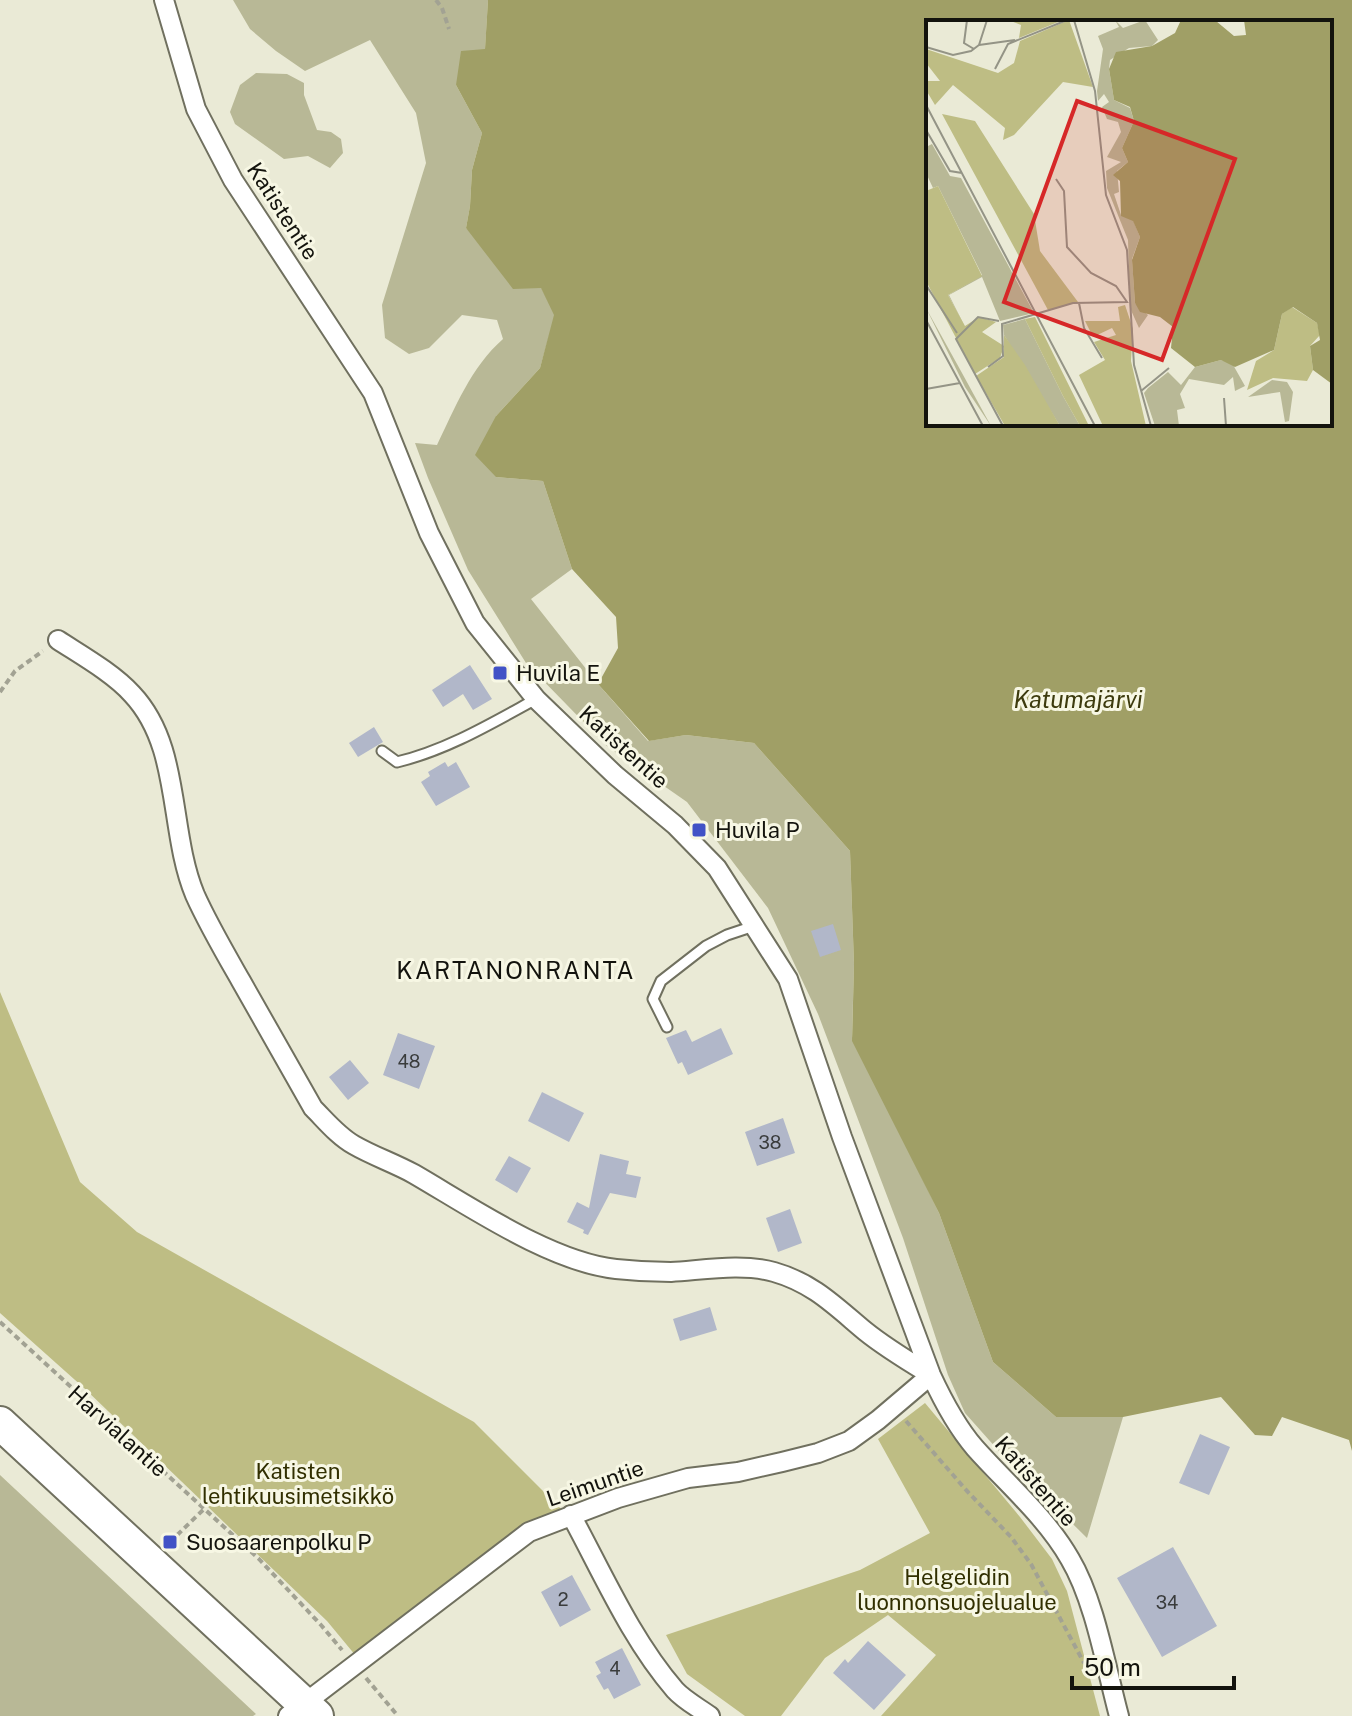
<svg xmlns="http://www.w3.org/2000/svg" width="1352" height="1716" font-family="'Public Sans',sans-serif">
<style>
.green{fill:#b8b896}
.forest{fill:#bebd84}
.water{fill:#a09f66;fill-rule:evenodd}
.building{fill:#b1b7c9}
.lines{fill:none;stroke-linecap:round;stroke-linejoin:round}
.lane-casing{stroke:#70705f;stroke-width:13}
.street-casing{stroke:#70705f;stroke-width:22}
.highway-casing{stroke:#70705f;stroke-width:36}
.path{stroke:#a2a293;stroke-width:4;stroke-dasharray:6 4;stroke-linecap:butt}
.lane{stroke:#fff;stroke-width:9}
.street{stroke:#fff;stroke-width:18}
.highway{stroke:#fff;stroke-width:32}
.poi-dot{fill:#4152c6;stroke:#f7f7e4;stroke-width:3}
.labels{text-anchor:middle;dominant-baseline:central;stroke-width:6;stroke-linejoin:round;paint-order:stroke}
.number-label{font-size:18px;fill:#3a3c3c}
.street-label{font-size:22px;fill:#13130d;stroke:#f7f7e4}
.poi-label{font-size:22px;fill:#13130d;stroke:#f7f7e4;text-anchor:start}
.park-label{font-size:22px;fill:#312f00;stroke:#f7f7e4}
.water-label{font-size:24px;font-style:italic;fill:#3d3b0e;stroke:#f7f7e4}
.neighbourhood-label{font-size:24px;letter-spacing:2px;fill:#13130d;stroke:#f7f7e4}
.inset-road{fill:none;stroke:#949486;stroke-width:2}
.view{fill:#d62828;fill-opacity:0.15;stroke:#d62828;stroke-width:4}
.inset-edge{fill:none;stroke:#13130d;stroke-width:4}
</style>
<rect width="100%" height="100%" fill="#eaead6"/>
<path class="green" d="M 233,0 L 488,0 L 485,50 L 456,85 L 482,133 L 472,170 L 470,206 L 466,228 L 541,287 L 555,315 L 540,368 L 496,416 L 496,477 L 543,481 L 572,569 L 531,599 L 598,684 L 648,741 L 686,735 L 754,743 L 850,851 L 854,964 L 852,1036 L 939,1213 L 993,1362 L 1056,1417 L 1123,1417 L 1087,1538 L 997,1449 L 965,1413 L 948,1375 L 903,1238 L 818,1014 L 768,908 L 687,802 L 608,747 L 526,663 L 468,570 L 428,478 L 415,443 L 437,445 C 455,408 471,367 503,339 L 497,320 L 462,315 L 429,348 L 409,354 L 385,338 L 382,305 L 426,163 L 416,113 L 370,40 L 305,71 L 276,51 L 250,29 Z
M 256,73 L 287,74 L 304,83 L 304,95 L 317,130 L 331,132 L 341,139 L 343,153 L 330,168 L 308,156 L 284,159 L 235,124 L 230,112 L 240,85 Z
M 0,1475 L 256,1714 L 253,1716 L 0,1716 Z"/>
<path class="forest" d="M 0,992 L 80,1182 L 137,1232 L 474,1422 L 563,1511 L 356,1656 L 327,1621 L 84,1388 L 0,1313 Z
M 925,1403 L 1020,1517 L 1052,1559 L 1067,1591 L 1100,1716 L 881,1716 L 936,1655 L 888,1615 L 825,1658 L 781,1716 L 745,1716 L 687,1674 L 666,1635 L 860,1570 L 930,1533 L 878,1439 Z"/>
<path class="water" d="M 488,0 L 1352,0 L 1352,1451 L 1349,1440 L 1282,1417 L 1272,1436 L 1255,1435 L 1221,1397 L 1123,1417 L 1056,1417 L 993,1362 L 939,1213 L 852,1041 L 854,964 L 850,851 L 754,743 L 686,735 L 649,741 L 598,684 L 618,648 L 616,617 L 572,569 L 543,481 L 496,477 L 475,455 L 496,416 L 540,368 L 554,315 L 541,288 L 513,289 L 466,228 L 470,206 L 472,170 L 482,133 L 456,85 L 461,51 L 485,49 ZM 928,22 L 1330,22 L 1330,424 L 928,424 Z"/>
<path class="building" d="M 470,665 L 492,699 L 473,710 L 463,694 L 443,707 L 432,690 Z
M 374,727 L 383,742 L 358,757 L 349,743 Z
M 445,762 L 448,767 L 456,762 L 470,787 L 436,806 L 421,782 L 430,776 L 428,772 Z
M 833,924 L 841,950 L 820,957 L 811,931 Z
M 721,1028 L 733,1054 L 688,1075 L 682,1062 L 678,1064 L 666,1038 L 686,1030 L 692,1042 Z
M 398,1033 L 435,1046 L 419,1089 L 383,1075 Z
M 350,1060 L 369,1083 L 348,1100 L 329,1077 Z
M 542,1092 L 584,1113 L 569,1142 L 528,1121 Z
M 783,1118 L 795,1153 L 757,1166 L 745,1132 Z
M 600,1154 L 629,1161 L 626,1174 L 641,1177 L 636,1198 L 610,1193 L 588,1235 L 583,1233 L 584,1230 L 567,1222 L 577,1202 L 589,1208 Z
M 509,1156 L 531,1168 L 517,1193 L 495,1180 Z
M 790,1209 L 802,1243 L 778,1252 L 766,1218 Z
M 710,1307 L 717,1330 L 680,1341 L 673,1319 Z
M 1200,1434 L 1230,1447 L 1209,1495 L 1179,1483 Z
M 1173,1547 L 1217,1626 L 1162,1657 L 1117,1578 Z
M 572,1575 L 591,1610 L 560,1627 L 541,1592 Z
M 868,1641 L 906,1675 L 874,1710 L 833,1673 L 845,1659 L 848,1663 Z
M 622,1648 L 641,1685 L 614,1699 L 608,1688 L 604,1690 L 596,1676 L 601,1673 L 595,1662 Z"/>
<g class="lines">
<g class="lane-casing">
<path id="lane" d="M 382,751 L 397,762 C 447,750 492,723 536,699
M 667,1027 L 653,999 L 661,981 L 706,946 L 727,935 L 754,926"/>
</g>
<g class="street-casing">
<path id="street" d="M 164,0 L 196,109 L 233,180 L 373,393 L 429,533 L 475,623 L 536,699 L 615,775 L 675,825 L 717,868 L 788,979 L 842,1137 L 931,1375 C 943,1401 956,1426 975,1448 C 1007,1484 1046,1517 1070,1559 C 1095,1601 1106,1668 1119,1716
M 58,640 C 81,655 113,673 132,694 C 182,747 168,830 195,895 C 208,924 225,953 241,981 C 265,1023 289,1066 313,1108 C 326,1121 338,1136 354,1145 C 373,1156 394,1163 414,1174 C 471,1207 551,1262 616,1269 C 634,1271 653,1272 671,1272 C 704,1270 742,1263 774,1272 C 813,1283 835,1306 865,1331 C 886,1348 908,1361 931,1375 L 878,1420 L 849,1441 L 818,1453 L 782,1462 L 738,1472 L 688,1478 L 618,1498 L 529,1532 L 288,1716
M 571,1515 C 603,1574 631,1639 675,1690 C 684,1700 699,1708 710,1716"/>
</g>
<g class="highway-casing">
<path id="highway" d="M 0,1423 L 317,1716"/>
</g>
<path class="path" d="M 436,0 L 442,8 L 449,29
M 0,692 L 15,671 L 43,651
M 0,1322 L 259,1559 L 321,1625 L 342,1650
M 906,1421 L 967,1491 L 1011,1537 L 1031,1564 L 1084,1663
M 170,1542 L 204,1509
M 366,1678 L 398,1716"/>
<use href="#lane" class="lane"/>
<use href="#street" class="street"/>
<use href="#highway" class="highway"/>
</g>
<g class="poi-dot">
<rect x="492" y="665" width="16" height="16" rx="4"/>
<rect x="691" y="822" width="16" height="16" rx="4"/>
<rect x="162" y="1534" width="16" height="16" rx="4"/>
</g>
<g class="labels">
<g class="number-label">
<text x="409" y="1061">48</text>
<text x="770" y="1142">38</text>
<text x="563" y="1599">2</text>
<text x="1167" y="1602">34</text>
<text x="615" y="1668">4</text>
</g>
<g class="street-label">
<text transform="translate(283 211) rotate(57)">Katistentie</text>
<text transform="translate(624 747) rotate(42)">Katistentie</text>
<text transform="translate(118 1431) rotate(42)">Harvialantie</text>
<text transform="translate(1036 1481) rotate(49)">Katistentie</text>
<text transform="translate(595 1483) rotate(-19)">Leimuntie</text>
</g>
<g class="poi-label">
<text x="516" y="673">Huvila E</text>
<text x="715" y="830">Huvila P</text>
<text x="186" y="1542">Suosaarenpolku P</text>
</g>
<g class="park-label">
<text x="298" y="1471">Katisten<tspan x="298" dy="25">lehtikuusimetsikkö</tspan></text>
<text x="957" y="1577">Helgelidin<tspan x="957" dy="25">luonnonsuojelualue</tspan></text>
</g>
<g class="water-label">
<text x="1078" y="699">Katumajärvi</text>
</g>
<g class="neighbourhood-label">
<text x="516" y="970">KARTANONRANTA</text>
</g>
</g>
<g transform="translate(926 20)">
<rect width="406" height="406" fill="#eaead6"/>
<path d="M 189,0 L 197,8 L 219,0 L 232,20 L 226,26 L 203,28 L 184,40 L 183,49 L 188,80 L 204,88 L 208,101 L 196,128 L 202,142 L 191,151 L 193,172 L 188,174 L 195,195 L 207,200 L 214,217 L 206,239 L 209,283 L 222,295 L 213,308 L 204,288 L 202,220 L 181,168 L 180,151 L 195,142 L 181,137 L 195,112 L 192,102 L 181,99 L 176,87 L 183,82 L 178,74 L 172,81 L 171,71 L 177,29 L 172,16 L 193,7 ZM 6,124 L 24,156 L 35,158 L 108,293 L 74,301 L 56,257 L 23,275 L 38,305 L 22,275 L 56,255 L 12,166 L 7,168 L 0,153 L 0,127 ZM 0,288 L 36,353 L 65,406 L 39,367 ZM 99,299 L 137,376 L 154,406 L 134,406 L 78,315 L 77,305 ZM 295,340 L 306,343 L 319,366 L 309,371 L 307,357 L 298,365 L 263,359 L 254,374 L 259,388 L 251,390 L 253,406 L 229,406 L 218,373 L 222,368 L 242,352 L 255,365 L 269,347 ZM 346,360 L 361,362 L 367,372 L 363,401 L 359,402 L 354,372 L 322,377 Z" fill="#b8b896"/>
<path d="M 82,0 L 137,0 L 93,18 L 95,5 ZM 143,0 L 167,67 L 137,62 L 88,115 L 77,120 L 79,108 L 27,65 L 9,85 L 0,70 L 0,61 L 14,61 L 0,43 L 0,29 L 72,53 L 88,43 L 94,21 ZM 16,94 L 49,101 L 108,194 L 114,231 L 152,282 L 122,290 ZM 12,166 L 56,256 L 22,275 L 39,306 L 53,297 L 70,302 L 56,312 L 78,326 L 74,338 L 49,354 L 0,261 L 0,171 ZM 199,285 L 207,309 L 205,341 L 220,406 L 177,406 L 153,355 L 179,340 L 168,322 L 190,315 L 186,308 L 167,317 L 159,301 L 194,301 L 192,287 ZM 366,287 L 391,303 L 394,315 L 384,326 L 387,350 L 381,361 L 347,358 L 321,370 L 330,341 L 348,330 L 356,294 ZM 109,297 L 163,406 L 154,406 L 137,376 L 99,299 ZM 78,315 L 99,345 L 134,406 L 79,406 L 50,356 L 78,337 Z" fill="#bebd84"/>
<path d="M 255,0 L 290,1 L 308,16 L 320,15 L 318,0 L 406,0 L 406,364 L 387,350 L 384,326 L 394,320 L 391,303 L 367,287 L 356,294 L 348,330 L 309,347 L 295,340 L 269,347 L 245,328 L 247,307 L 234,297 L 214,292 L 209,283 L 206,240 L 214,217 L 207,201 L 195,196 L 194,161 L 187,155 L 202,142 L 196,128 L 208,101 L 204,87 L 188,80 L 183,49 L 190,32 L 226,26 L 249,13 Z" fill="#a09f66"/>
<path class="inset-road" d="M 41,0 L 38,23 L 48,29M 148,0 L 169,71 L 180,175 L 201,230 L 208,345 L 225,406M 53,25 L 89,20M 0,27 L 27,35 L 45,31 L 53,25 L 61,0M 69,49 L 82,24 L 141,0M 0,85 L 169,406M 0,110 L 24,151 L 36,153M 0,265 L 31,313M 153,283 L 158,308 L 176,338M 0,300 L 57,406M 73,301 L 52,297 L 30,319 L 77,406M 62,347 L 77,336 L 76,304 L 147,283 L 201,282 L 190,266 L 165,253 L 141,227 L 138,171 L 130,159M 0,369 L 34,363M 215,371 L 243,348M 298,378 L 300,406M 352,406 L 391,406"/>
<path class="view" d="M 151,81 L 309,139 L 236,340 L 78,282 Z"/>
<rect width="406" height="406" class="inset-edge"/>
</g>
<path d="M1072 1676v12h162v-12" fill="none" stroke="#13130d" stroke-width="4"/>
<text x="1084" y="1676" font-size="24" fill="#13130d" stroke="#f7f7e4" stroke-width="6" paint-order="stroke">50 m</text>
</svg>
